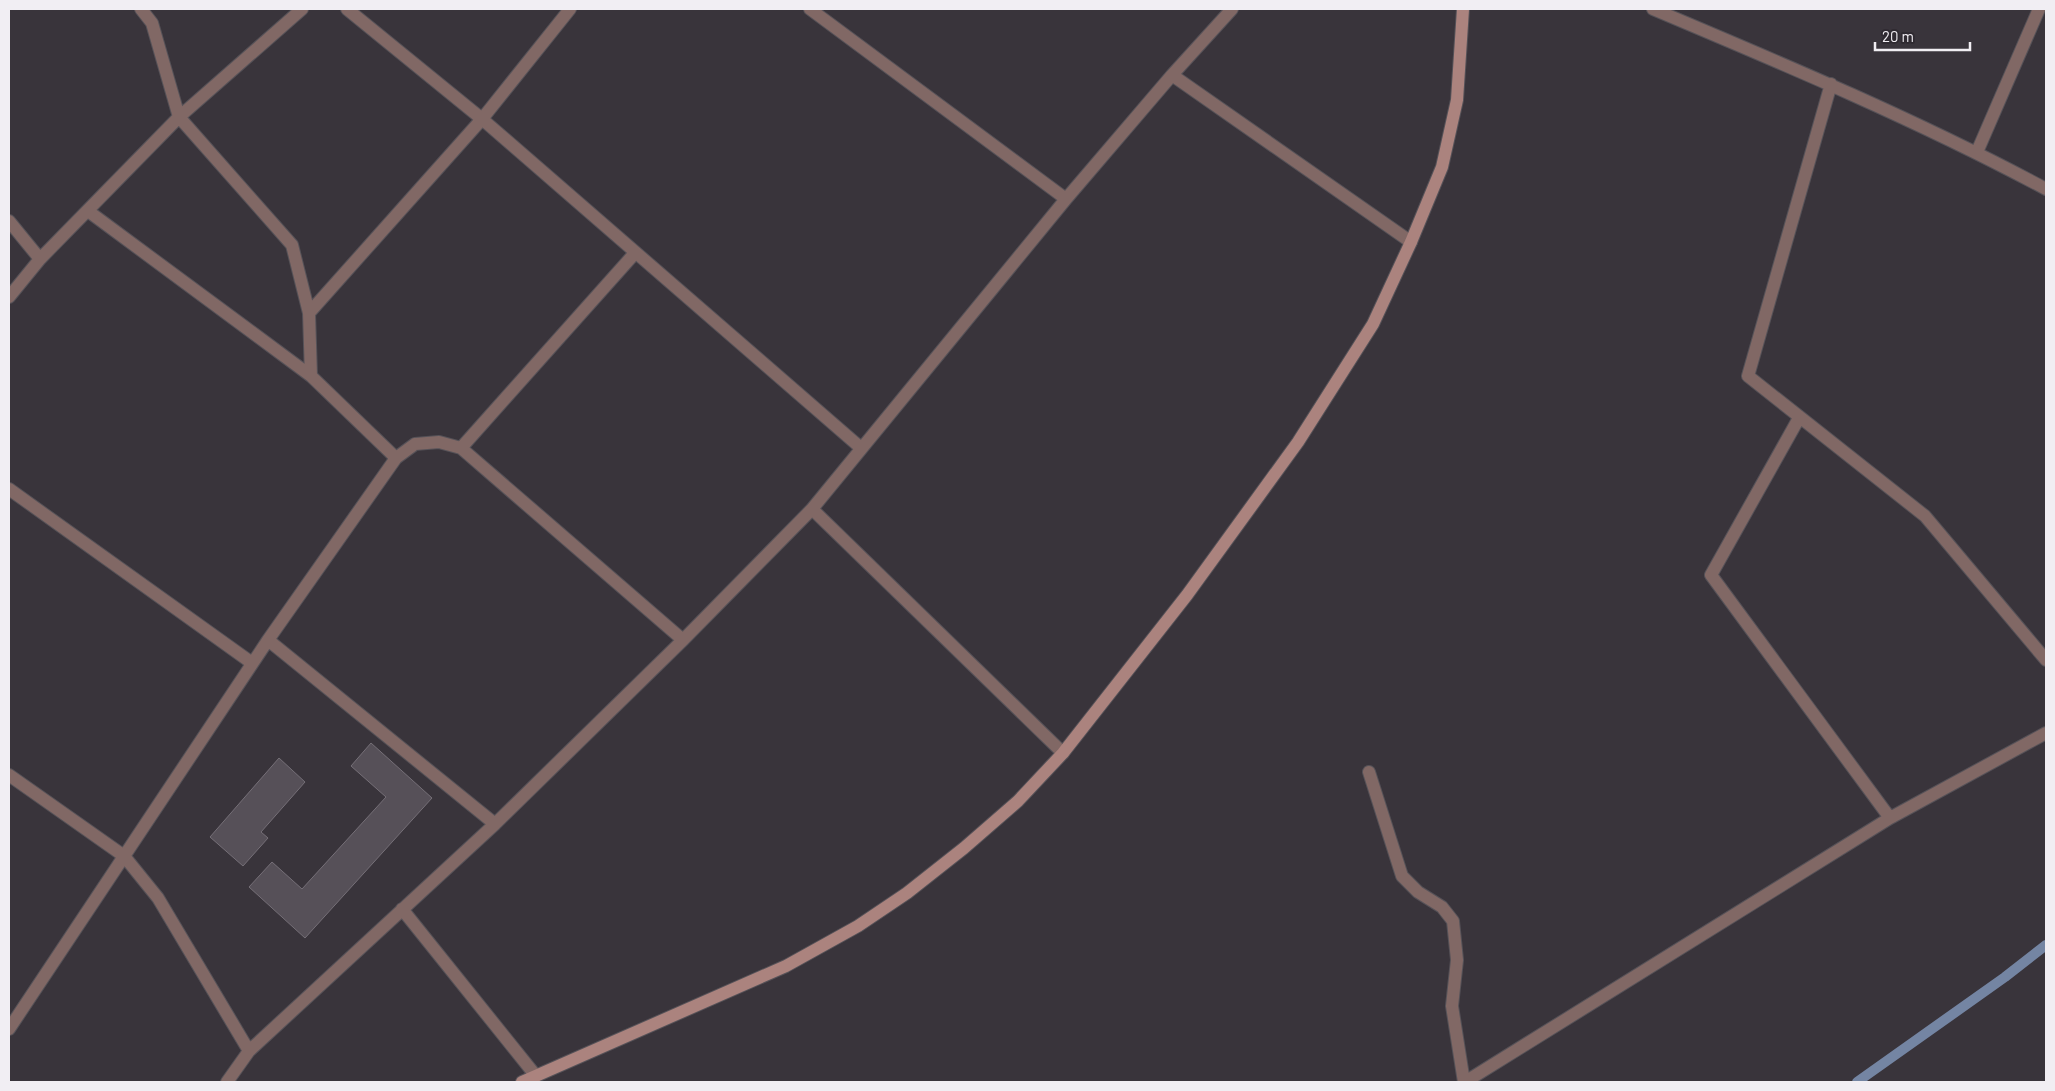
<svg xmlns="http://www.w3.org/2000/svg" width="2055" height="1091" font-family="Barlow,sans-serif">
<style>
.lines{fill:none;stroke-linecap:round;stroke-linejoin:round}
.stream{stroke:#7485a3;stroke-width:10}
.building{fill:#565058;stroke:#756f77}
.street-casing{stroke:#565258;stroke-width:14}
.secondary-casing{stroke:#565258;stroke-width:14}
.street{stroke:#816865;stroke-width:12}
.secondary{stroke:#ab837e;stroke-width:12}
</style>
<rect width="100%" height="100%" fill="#39343b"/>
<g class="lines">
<path class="stream" d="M 1857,1082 L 2005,977 L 2046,945"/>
</g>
<path class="building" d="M 371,743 L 432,798 L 305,938 L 249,887 L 272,862 L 302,889 L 386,797 L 351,766 Z
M 279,758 L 305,782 L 261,832 L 268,838 L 243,866 L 210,837 Z"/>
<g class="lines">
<g class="street-casing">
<path id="street" d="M 141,9 L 152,23 L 179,117 L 292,245 L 309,313 L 311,376 L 396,458 L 415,444 L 439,442 L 461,448 L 683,640
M 347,9 L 482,119 L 861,448
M 810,9 L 1066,199
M 1653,9 C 1786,65 1919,121 2046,189
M 1172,75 L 1411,242
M 1831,84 L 1748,376 L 1925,516 L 2046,660
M 1977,152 L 2039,9
M 88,211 L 311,376
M 9,221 L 40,259
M 9,297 L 40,259 L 179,117 L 302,9
M 309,313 L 482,119 L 570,9
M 1799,418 L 1711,575 L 1890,818
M 461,448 L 635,253
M 9,489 L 252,663
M 812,509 L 1063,753
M 268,640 L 495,824
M 1369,772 L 1402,876 L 1418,892 L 1442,907 L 1453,921 L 1457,960 L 1452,1006 L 1464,1082
M 9,775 L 124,856 L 158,898 L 249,1051
M 402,909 L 536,1076
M 9,1029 L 268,640 L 396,458
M 227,1082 L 249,1051 L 495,824 L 683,640 L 812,509 L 1066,199 L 1172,75 L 1232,9
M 1465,1082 L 1890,818 L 2046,733"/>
</g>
<g class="secondary-casing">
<path id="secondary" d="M 522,1082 L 786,966 L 858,926 L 907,893 L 964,848 L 1018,801 L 1063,753 L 1187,595 L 1298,442 L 1373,324 L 1411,242 L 1442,167 L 1457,100 L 1463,9"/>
</g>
<use href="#street" class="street"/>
<use href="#secondary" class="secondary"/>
</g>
<rect width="2055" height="1091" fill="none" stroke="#f1eef3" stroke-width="20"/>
<path d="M1875 42v8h95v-8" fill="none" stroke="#f1eef3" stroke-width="2.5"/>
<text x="1882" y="42" font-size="15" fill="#f1eef3" stroke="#2f2a31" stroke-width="4" paint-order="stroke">20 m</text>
</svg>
